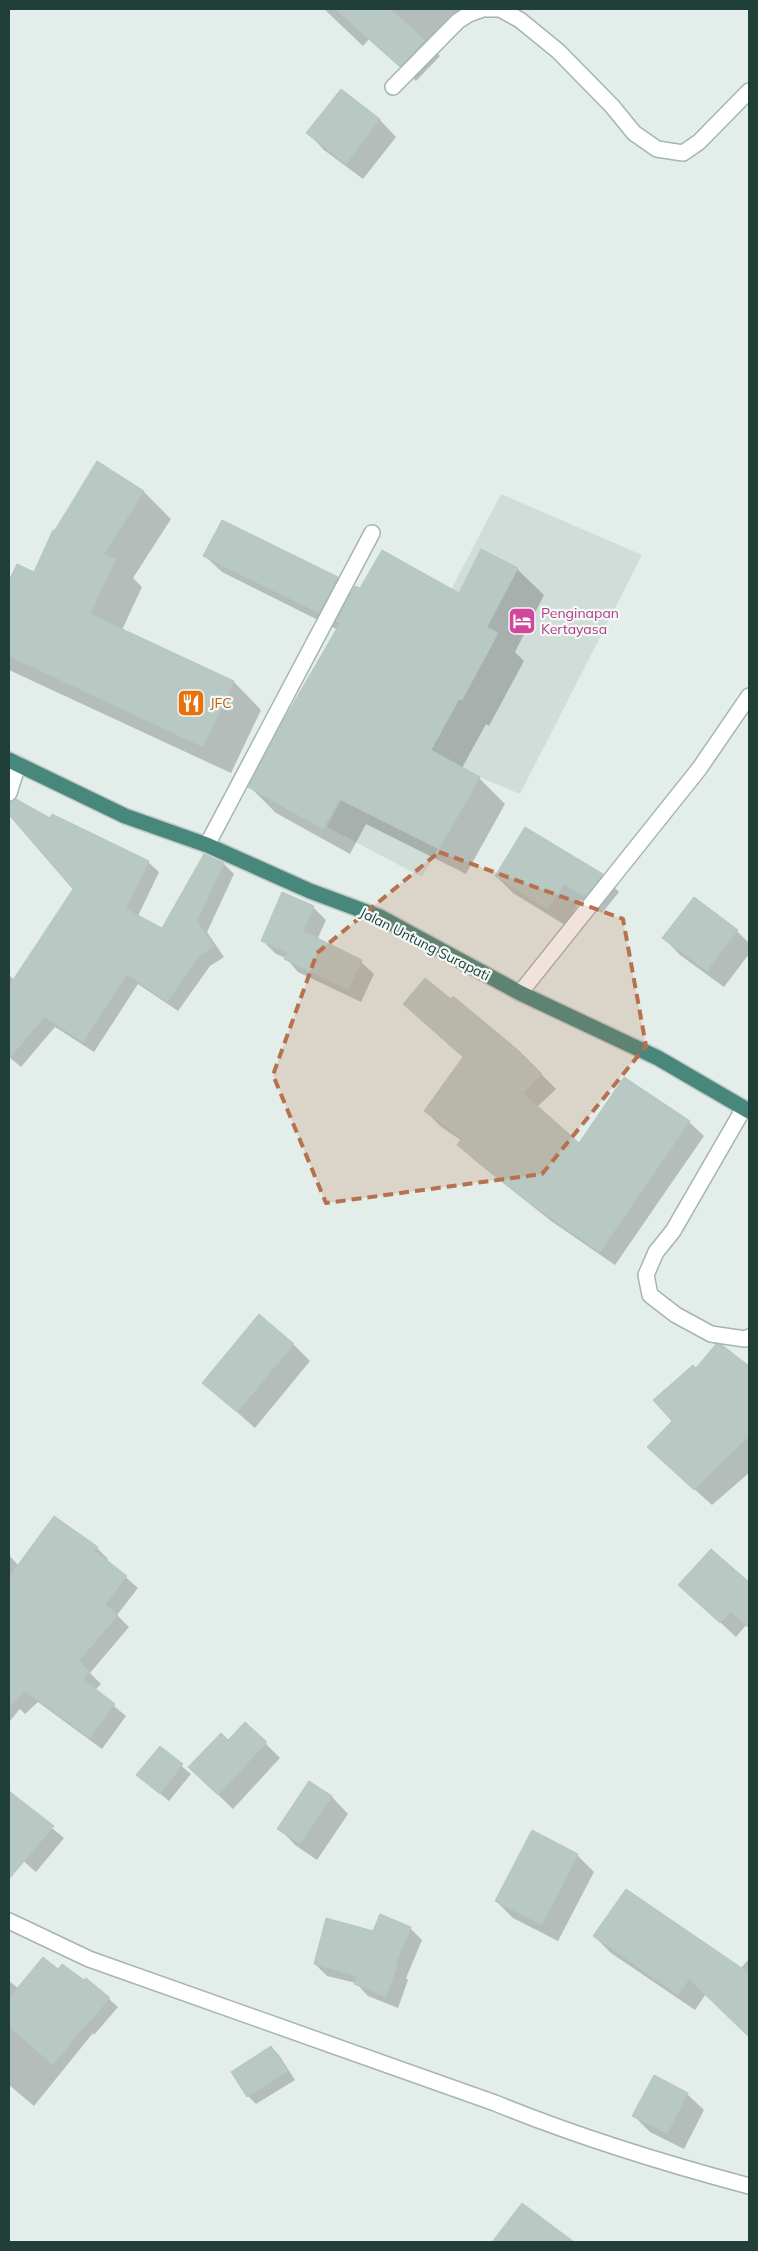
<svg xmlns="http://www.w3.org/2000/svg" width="758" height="2251" font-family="Mulish,sans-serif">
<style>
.built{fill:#d1ddd8}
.shadow{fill:#0003}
.building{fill:#b8c8c2;stroke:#b5c7c0}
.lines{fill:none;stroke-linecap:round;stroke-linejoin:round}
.service-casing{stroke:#a5b5b1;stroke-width:18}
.minor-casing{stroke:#a5b5b1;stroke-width:18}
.trunk-casing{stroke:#c1c9c8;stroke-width:18}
.service{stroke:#fff;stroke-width:15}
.minor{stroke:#fff;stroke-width:15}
.trunk{stroke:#48887c;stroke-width:15}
.marked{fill:#b7714d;fill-opacity:0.2;stroke:#b7714d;stroke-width:4;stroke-dasharray:10 6;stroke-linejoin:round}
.labels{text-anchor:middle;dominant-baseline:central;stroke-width:4.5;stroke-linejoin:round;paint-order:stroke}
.hotel-label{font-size:14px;fill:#b23c85;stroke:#f3f9f7;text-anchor:start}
.food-label{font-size:14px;fill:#c56008;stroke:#f3f9f7;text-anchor:start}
.street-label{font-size:14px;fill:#213f39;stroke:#f3f9f7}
</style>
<rect width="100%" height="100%" fill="#e3ede9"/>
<path class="built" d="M 501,494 L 642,555 L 520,794 L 479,777 L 422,877 L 327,827 Z"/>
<path class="shadow" d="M 324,9 L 474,9 L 436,52 L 440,56 L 416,81 L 369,39 L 363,46 Z
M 342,90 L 380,120 L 396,137 L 363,179 L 324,150 L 308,133 Z
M 97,463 L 144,492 L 171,519 L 133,578 L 142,587 L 122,630 L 234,682 L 261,710 L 231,773 L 9,670 L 9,584 L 17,566 L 34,574 L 55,532 Z
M 205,556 L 337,578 L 352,593 L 361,590 L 459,595 L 517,569 L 544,595 L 515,652 L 524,661 L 489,726 L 486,724 L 462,768 L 479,778 L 505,804 L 466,874 L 366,824 L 350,854 L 276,813 L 250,787 L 338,630 L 222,572 Z
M 9,800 L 10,803 L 148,862 L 159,872 L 138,916 L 163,929 L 205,856 L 224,864 L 234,874 L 207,932 L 224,957 L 210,966 L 178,1011 L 138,984 L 94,1052 L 55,1027 L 21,1067 L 9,1057 L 9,978 L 10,976 L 14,980 L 75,889 L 9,814 Z
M 526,828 L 602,875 L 619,892 L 602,913 L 581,900 L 565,925 L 513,893 L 496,876 Z
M 313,907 L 326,920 L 317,940 L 361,962 L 374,974 L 361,1002 L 298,972 L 286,958 L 276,954 L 263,941 Z
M 737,931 L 749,943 L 749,954 L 724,987 L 680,955 L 664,938 Z
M 518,1051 L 556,1089 L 537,1107 L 579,1144 L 689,1122 L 704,1136 L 615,1265 L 551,1221 L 473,1159 L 459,1144 L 462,1141 L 440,1126 L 426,1111 Z
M 293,1344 L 310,1361 L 255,1428 L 204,1383 Z
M 721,1346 L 749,1368 L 749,1473 L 712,1505 L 660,1458 L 674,1421 L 696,1370 Z
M 97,1548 L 108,1559 L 107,1561 L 138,1588 L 117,1615 L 129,1627 L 90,1673 L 101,1684 L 95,1690 L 126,1716 L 102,1749 L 38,1702 L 25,1714 L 20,1709 L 9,1722 L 9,1555 L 18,1565 Z
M 711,1551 L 749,1584 L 749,1628 L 746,1625 L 736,1637 L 680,1585 Z
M 245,1723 L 280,1758 L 233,1809 L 204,1781 L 228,1741 Z
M 160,1748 L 191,1774 L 169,1801 L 138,1775 Z
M 310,1783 L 332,1797 L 348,1814 L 317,1860 L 295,1845 L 279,1828 Z
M 9,1793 L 64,1838 L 36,1872 L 13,1852 L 9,1857 Z
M 532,1832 L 577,1855 L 594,1872 L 558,1941 L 513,1918 L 496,1901 Z
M 410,1928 L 422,1940 L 406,1978 L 408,1980 L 398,2008 L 368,1996 L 356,1983 L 327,1976 L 315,1964 L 374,1932 Z
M 594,1936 L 740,1969 L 749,1959 L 749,2036 L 706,1994 L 695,2010 L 611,1953 Z
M 86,1979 L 118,2007 L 94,2035 L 93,2033 L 34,2106 L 9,2085 L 9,1981 L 18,1988 L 84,1982 Z
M 271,2047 L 279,2055 L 295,2080 L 256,2104 L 248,2096 Z
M 687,2094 L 704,2110 L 684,2149 L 650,2132 L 634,2116 Z
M 522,2205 L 572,2242 L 494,2242 Z"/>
<path class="building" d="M 335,9 L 390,9 L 425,40 L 400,67 Z
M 341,89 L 380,119 L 346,164 L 306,133 Z
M 97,461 L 144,491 L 104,554 L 116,559 L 90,614 L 234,681 L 203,747 L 9,656 L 9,581 L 17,564 L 34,572 L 53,530 L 55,530 Z
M 222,520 L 338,577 L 319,613 L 203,556 Z
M 481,549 L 518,568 L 487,627 L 498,633 L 462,700 L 459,699 L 431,750 L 480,777 L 439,849 L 339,799 L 323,829 L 248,787 L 282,723 L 340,623 L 336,621 L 355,586 L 360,588 L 382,550 L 459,593 Z
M 16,799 L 50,818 L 52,814 L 149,861 L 126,909 L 162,928 L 204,854 L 224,863 L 197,921 L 214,946 L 199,956 L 167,1002 L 127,974 L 83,1042 L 44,1017 L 9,1059 L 9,986 L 73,889 L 9,815 L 9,802 Z
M 525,827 L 603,874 L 585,897 L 564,884 L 548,909 L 495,876 Z
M 282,892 L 314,906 L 303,931 L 362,960 L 348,990 L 284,959 L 287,952 L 261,941 Z
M 694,897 L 738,930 L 707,971 L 662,938 Z
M 425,978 L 451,999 L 453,996 L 518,1050 L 542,1074 L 523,1093 L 579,1143 L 624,1077 L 690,1121 L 600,1252 L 535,1207 L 457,1145 L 462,1138 L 424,1111 L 463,1057 L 403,1004 Z
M 259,1314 L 294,1344 L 237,1412 L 202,1383 Z
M 716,1344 L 722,1345 L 749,1366 L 749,1436 L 694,1490 L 647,1447 L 672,1421 L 653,1400 L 693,1365 L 696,1368 Z
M 54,1516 L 98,1547 L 95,1551 L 127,1576 L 105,1604 L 118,1615 L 79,1661 L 90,1672 L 83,1679 L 115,1704 L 90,1738 L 25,1691 L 9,1707 L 9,1577 Z
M 711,1549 L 749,1582 L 749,1628 L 731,1611 L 720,1623 L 678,1585 Z
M 245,1722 L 267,1742 L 218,1795 L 188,1767 L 221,1733 L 228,1740 Z
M 160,1746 L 183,1764 L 160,1794 L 136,1775 Z
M 309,1781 L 332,1796 L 300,1844 L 277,1829 Z
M 9,1791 L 54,1826 L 9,1879 Z
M 532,1830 L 578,1854 L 542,1925 L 495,1901 Z
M 626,1889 L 749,1973 L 749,2037 L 689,1979 L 678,1995 L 593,1936 Z
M 380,1914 L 411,1927 L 395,1966 L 397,1967 L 386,1997 L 354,1984 L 357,1976 L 314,1964 L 326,1918 L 373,1931 Z
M 43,1957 L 58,1969 L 62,1964 L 84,1980 L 86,1978 L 110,1998 L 85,2027 L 84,2026 L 53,2065 L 9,2026 L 9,1998 Z
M 271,2046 L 288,2071 L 247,2097 L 231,2072 Z
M 654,2075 L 688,2093 L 667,2134 L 632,2116 Z
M 522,2203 L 574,2242 L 492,2242 Z"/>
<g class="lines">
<g class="service-casing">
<path id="service" d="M 744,1108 L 673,1231 L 656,1252 L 646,1275 L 650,1295 L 676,1315 L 711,1334 L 745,1339 L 749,1337"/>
</g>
<g class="minor-casing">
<path id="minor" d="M 487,9 L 500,9 L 520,20 L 558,51 L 612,106 L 634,133 L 657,149 L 683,153 L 699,142 L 749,91
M 393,87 L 458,21 L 469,14 L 483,9
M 9,793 L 18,764
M 207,845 L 372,533
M 520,993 L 699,769 L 749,696
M 9,1921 L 89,1959 L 495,2103 C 578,2137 663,2163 749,2186"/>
</g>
<g class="trunk-casing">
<path id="trunk" d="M 9,760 L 125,816 L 207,845 L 310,891 L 380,917 L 520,993 L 658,1058 L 749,1111"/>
</g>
<use href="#service" class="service"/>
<use href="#minor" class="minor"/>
<use href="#trunk" class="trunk"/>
</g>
<path class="marked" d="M 439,852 L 623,919 L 646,1046 L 542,1174 L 326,1203 L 273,1075 L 317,953 Z"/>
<defs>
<g id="hotel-square" transform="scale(1.4375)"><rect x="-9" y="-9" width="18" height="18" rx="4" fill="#d1479c" stroke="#f3f9f7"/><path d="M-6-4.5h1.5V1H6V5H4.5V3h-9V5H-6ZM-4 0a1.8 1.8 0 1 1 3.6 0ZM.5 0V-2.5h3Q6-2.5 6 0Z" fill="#fff"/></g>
<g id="restaurant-square" transform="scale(1.4375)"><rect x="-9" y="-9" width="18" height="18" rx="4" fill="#e8710a" stroke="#f3f9f7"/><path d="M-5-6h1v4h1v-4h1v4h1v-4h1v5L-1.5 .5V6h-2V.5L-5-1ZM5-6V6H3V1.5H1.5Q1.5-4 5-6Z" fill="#fff"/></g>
</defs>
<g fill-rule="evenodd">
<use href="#hotel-square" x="522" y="621"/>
<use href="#restaurant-square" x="191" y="703"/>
</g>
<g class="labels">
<g class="hotel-label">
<text x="541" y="613">Penginapan<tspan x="541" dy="16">Kertayasa</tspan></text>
</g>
<g class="food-label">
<text x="210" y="703">JFC</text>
</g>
<g class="street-label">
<text transform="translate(425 944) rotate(27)">Jalan Untung Surapati</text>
</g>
</g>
<rect width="758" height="2251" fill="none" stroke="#213f39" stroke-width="20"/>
</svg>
